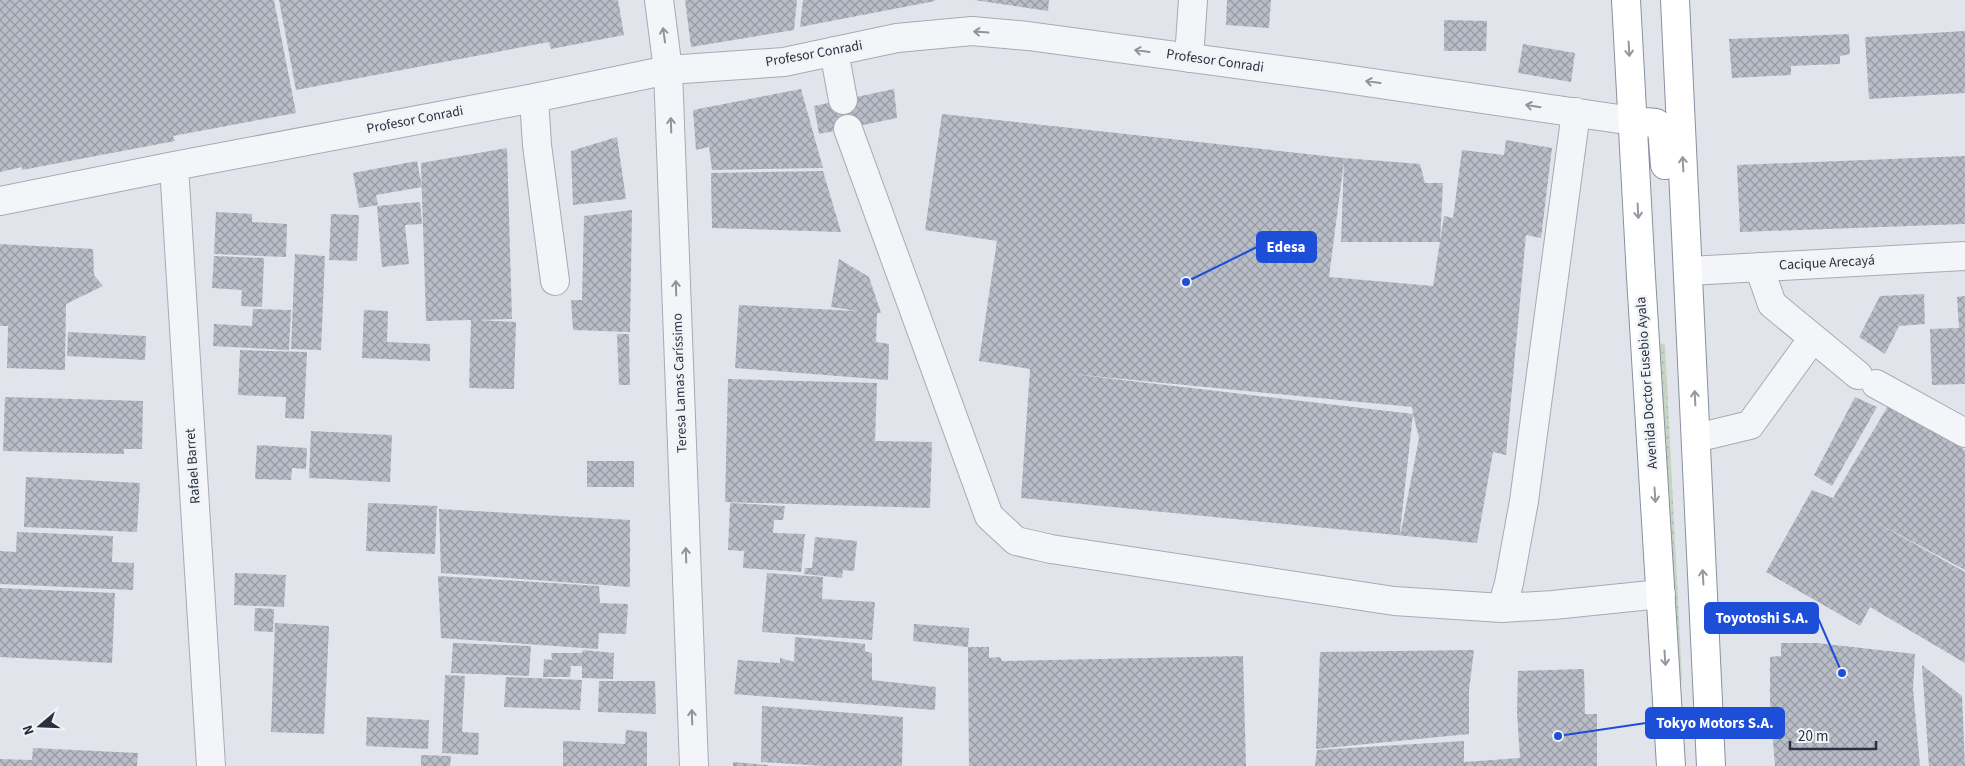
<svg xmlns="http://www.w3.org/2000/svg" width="1965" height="766" font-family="'Source Sans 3',sans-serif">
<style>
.grass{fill:url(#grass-dots)}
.building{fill:url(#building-cross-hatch);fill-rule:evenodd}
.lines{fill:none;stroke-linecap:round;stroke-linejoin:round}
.minor-casing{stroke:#a6abb4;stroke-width:30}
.highway-casing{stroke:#8891a0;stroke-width:30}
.minor{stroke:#f4f5f8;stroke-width:28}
.highway{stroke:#fff;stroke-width:28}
.oneway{stroke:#8e939c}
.oneway2{stroke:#9498a0}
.labels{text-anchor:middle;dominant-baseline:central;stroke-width:5;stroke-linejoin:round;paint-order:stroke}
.street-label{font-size:14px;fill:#293141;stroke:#f1f3f7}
.leader{fill:none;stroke:#1d4ed8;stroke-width:2}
.callout-dot{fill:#1d4ed8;stroke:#f1f3f7;stroke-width:2}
.callout{fill:#1d4ed8;stroke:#1d4ed8;stroke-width:2}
.callout-label{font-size:15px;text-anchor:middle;font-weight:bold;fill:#fff}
</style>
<defs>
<pattern id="grass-dots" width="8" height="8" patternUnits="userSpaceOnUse" patternTransform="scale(1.25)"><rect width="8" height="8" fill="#c6d4c2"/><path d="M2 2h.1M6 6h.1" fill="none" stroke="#aab6a8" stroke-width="1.8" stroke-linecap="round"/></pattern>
<pattern id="building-cross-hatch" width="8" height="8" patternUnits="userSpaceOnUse" patternTransform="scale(1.25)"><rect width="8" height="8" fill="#b8bdc7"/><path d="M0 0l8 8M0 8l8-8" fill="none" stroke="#969aa3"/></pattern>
</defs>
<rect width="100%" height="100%" fill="#e1e4ea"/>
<path class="grass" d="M 1661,343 L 1665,345 L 1682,679 L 1680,682 L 1659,346 Z"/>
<path class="building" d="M 0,0 L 274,0 L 296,113 L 173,136 L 175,141 L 22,170 L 22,167 L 0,172 Z
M 279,0 L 618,0 L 624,35 L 551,49 L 549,42 L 296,90 Z
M 685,0 L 797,0 L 794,30 L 691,47 Z
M 803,0 L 935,0 L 935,1 L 800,27 Z
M 974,0 L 1049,0 L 1048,11 Z
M 1227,0 L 1271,0 L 1269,28 L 1226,25 Z
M 1444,20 L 1487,21 L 1486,51 L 1444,51 Z
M 1965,31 L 1965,93 L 1869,99 L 1865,37 Z
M 1849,34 L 1850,54 L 1840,56 L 1840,64 L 1791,66 L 1791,75 L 1732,78 L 1729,39 Z
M 1523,44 L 1575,53 L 1571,82 L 1518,73 Z
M 801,89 L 823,168 L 712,170 L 709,147 L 696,150 L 693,110 Z
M 894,89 L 897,118 L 819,134 L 814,106 Z
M 942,114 L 1344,158 L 1420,164 L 1425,183 L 1443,183 L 1440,242 L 1341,242 L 1344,161 L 1329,277 L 1433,286 L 1444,216 L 1453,218 L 1462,150 L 1504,155 L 1506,140 L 1552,148 L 1541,238 L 1526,235 L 1506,455 L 1493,452 L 1477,543 L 1021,498 L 1030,369 L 979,361 L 997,241 L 925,230 ZM 1072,374 L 1412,407 L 1413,414 ZM 1413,414 L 1419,438 L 1401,532 L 1400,532 Z
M 617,137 L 626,199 L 573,205 L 571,151 Z
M 507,148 L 512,319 L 478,320 L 516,322 L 514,389 L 469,388 L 471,320 L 426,321 L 421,163 Z
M 1965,156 L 1965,224 L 1740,232 L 1737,165 Z
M 417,161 L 422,187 L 376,195 L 378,205 L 359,208 L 353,173 Z
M 823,171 L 841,232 L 712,228 L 711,173 Z
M 420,202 L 422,224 L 405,225 L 409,264 L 382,267 L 377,206 Z
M 632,210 L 630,332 L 573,330 L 571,300 L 582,300 L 584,216 Z
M 216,212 L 252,214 L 252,222 L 287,224 L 286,257 L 214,254 Z
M 331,214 L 359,215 L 357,261 L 329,260 Z
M 0,244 L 93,249 L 94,275 L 103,286 L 66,304 L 65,370 L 7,368 L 8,326 L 0,326 Z
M 295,254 L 325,256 L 321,350 L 291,349 Z
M 214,256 L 264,258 L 262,307 L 241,306 L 242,290 L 212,288 Z
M 839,259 L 869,277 L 881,313 L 877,313 L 876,342 L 889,344 L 888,380 L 735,368 L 739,305 L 857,311 L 831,307 Z
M 1924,294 L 1925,324 L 1899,326 L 1885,354 L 1859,337 L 1880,296 Z
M 1965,296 L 1965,384 L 1932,385 L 1930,329 L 1959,328 L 1957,297 Z
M 253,309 L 291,310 L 289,350 L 213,346 L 214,324 L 252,326 Z
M 364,310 L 388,311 L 387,342 L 430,344 L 430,361 L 362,358 Z
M 68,332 L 146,336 L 145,360 L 67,356 Z
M 617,334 L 629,334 L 630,385 L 619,385 Z
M 240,350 L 307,352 L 304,419 L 285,418 L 286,397 L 238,395 Z
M 728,379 L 877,383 L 875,441 L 932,442 L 930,508 L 725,502 Z
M 5,397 L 143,401 L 142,449 L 124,449 L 124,454 L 3,451 Z
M 1855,397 L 1877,407 L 1832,486 L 1814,475 Z
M 1888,406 L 1965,450 L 1965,570 L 1870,519 L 1965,572 L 1965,663 L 1870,607 L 1860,626 L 1766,572 L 1812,490 L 1833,498 Z
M 311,431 L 392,435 L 390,482 L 309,478 Z
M 257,445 L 307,448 L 306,469 L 292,468 L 291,480 L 255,479 Z
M 587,461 L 634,461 L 634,487 L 587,487 Z
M 26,477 L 140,483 L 137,532 L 24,527 Z
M 368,503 L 437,506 L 435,554 L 366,551 Z
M 730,503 L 785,506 L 783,520 L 774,520 L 773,533 L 805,534 L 801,572 L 743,568 L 744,551 L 728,550 Z
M 439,509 L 630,520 L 630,587 L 441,573 Z
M 17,532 L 113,536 L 112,562 L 134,563 L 133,590 L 0,584 L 0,551 L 16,552 Z
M 815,537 L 857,541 L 854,571 L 843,570 L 842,578 L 804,574 L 805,568 L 812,568 Z
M 235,573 L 286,575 L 284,607 L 234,605 Z
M 767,573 L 823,577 L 822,599 L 875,602 L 872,640 L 762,632 Z
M 438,576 L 599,586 L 600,603 L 628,604 L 626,634 L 599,633 L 598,649 L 441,638 Z
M 0,588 L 115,593 L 112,663 L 0,657 Z
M 255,608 L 274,609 L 273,632 L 254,631 Z
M 275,623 L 329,626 L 324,734 L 271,732 Z
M 914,624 L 969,628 L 968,647 L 913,641 Z
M 795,637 L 865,644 L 865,651 L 872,653 L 872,680 L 936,687 L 935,710 L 734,694 L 738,660 L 780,663 L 780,658 L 794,662 Z
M 453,643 L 531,646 L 529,676 L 451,673 Z
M 1781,643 L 1817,643 L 1915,654 L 1913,689 L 1920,766 L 1775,766 L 1770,703 L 1770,657 L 1781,656 Z
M 968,647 L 989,647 L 989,658 L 1000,657 L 1002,661 L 1243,656 L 1246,766 L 969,766 Z
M 583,650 L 614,653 L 613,679 L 582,678 L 582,666 L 571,666 L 570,677 L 543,677 L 544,659 L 552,660 L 551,653 L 582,653 Z
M 1474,650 L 1469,690 L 1469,734 L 1316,749 L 1320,652 Z
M 1922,665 L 1962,696 L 1965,766 L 1929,766 Z
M 1584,669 L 1585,714 L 1597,714 L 1597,766 L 1315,766 L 1317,750 L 1464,741 L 1464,762 L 1520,758 L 1517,713 L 1518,671 Z
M 445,675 L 465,676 L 462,732 L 479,733 L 478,755 L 442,753 Z
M 506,677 L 582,680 L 580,710 L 504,707 Z
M 599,681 L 655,681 L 656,714 L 598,712 Z
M 762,706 L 903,717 L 902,766 L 823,766 L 761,762 Z
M 367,717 L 429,720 L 428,749 L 366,746 Z
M 626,730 L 647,732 L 647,766 L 563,766 L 563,741 L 625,744 Z
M 33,748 L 138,753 L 137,766 L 0,766 L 0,759 L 32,760 Z
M 421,755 L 451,756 L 450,766 L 421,766 Z
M 733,762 L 768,765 L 768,766 L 733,766 Z"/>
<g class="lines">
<g class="minor-casing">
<path id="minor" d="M 659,0 L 668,70 L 694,766
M 834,51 L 843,100
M 1189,58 L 1193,0
M 534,98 L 537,145 L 555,281
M 1576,112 L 1524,501 L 1509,583 L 1502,608 L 1553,605 L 1661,594
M 848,129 L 989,516 L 1016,541 L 1051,549 L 1394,601 L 1502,608
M 174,166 L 211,766
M 0,201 L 174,166 L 534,98 L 668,70 L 784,62 L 897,38 L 972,31 L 1028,36 L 1325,76 L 1633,121
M 1759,267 L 1772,304 L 1858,375
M 1689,271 L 1965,256
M 1876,384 L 1965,433
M 1696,438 L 1750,425 L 1813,338"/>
</g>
<g class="highway-casing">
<path id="highway" d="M 1626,0 L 1641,277 L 1671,766
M 1675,0 L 1711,766
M 1633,121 L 1656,123 L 1662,128 L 1665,165"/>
</g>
<use href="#minor" class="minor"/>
<use href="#highway" class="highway"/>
</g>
<defs><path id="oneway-shaft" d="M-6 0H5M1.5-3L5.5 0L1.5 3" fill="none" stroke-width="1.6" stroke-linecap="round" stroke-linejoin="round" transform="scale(1.25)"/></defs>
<g class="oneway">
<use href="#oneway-shaft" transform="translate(981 32) rotate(-176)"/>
<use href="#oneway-shaft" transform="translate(664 35) rotate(-98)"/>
<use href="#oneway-shaft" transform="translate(1142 51) rotate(-172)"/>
<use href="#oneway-shaft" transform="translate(1373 82) rotate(-172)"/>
<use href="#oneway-shaft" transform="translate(1533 106) rotate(-171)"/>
<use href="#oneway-shaft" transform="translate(671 125) rotate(-92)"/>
<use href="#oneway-shaft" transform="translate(676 288) rotate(-92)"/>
<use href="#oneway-shaft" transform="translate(686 555) rotate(-92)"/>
<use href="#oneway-shaft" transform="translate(692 717) rotate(-92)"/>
</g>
<g class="oneway2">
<use href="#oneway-shaft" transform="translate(1629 49) rotate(87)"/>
<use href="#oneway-shaft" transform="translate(1683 164) rotate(-93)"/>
<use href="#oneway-shaft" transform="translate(1638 211) rotate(87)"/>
<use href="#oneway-shaft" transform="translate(1695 398) rotate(-93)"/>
<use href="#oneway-shaft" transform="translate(1655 495) rotate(86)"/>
<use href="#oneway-shaft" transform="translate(1703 577) rotate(-93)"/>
<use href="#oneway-shaft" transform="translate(1665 658) rotate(86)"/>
</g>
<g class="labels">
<g class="street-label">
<text transform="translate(814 54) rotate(-10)">Profesor Conradi</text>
<text transform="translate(1215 61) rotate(8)">Profesor Conradi</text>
<text transform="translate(415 120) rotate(-11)">Profesor Conradi</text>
<text transform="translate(1827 263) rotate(-3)">Cacique Arecayá</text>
<text transform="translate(680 383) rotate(-92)">Teresa Lamas Caríssimo</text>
<text transform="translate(1647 383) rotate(-94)">Avenida Doctor Eusebio Ayala</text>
<text transform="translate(193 466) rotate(-94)">Rafael Barret</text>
</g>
</g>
<path class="leader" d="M1186 282L1257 247M1842 673L1818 618M1558 736L1646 723"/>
<g class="callout-dot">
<circle cx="1186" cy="282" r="5"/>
<circle cx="1842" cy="673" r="5"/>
<circle cx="1558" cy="736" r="5"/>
</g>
<g class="callout">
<rect x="1257" y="232" width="59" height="30" rx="5"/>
<rect x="1705" y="603" width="113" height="30" rx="5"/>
<rect x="1646" y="708" width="138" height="30" rx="5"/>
</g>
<g class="callout-label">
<text x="1286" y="252">Edesa</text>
<text x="1762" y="623">Toyotoshi S.A.</text>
<text x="1715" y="728">Tokyo Motors S.A.</text>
</g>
<g transform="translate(40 726) rotate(251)" stroke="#f1f3f7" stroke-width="4" paint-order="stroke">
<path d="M0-4L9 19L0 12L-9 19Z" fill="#293141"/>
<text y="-8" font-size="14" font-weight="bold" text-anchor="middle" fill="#293141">N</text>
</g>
<path d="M1790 741v8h86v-8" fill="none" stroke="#293141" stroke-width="2.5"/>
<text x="1798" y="741" font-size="15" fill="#293141" stroke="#f1f3f7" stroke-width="4" paint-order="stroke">20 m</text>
</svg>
